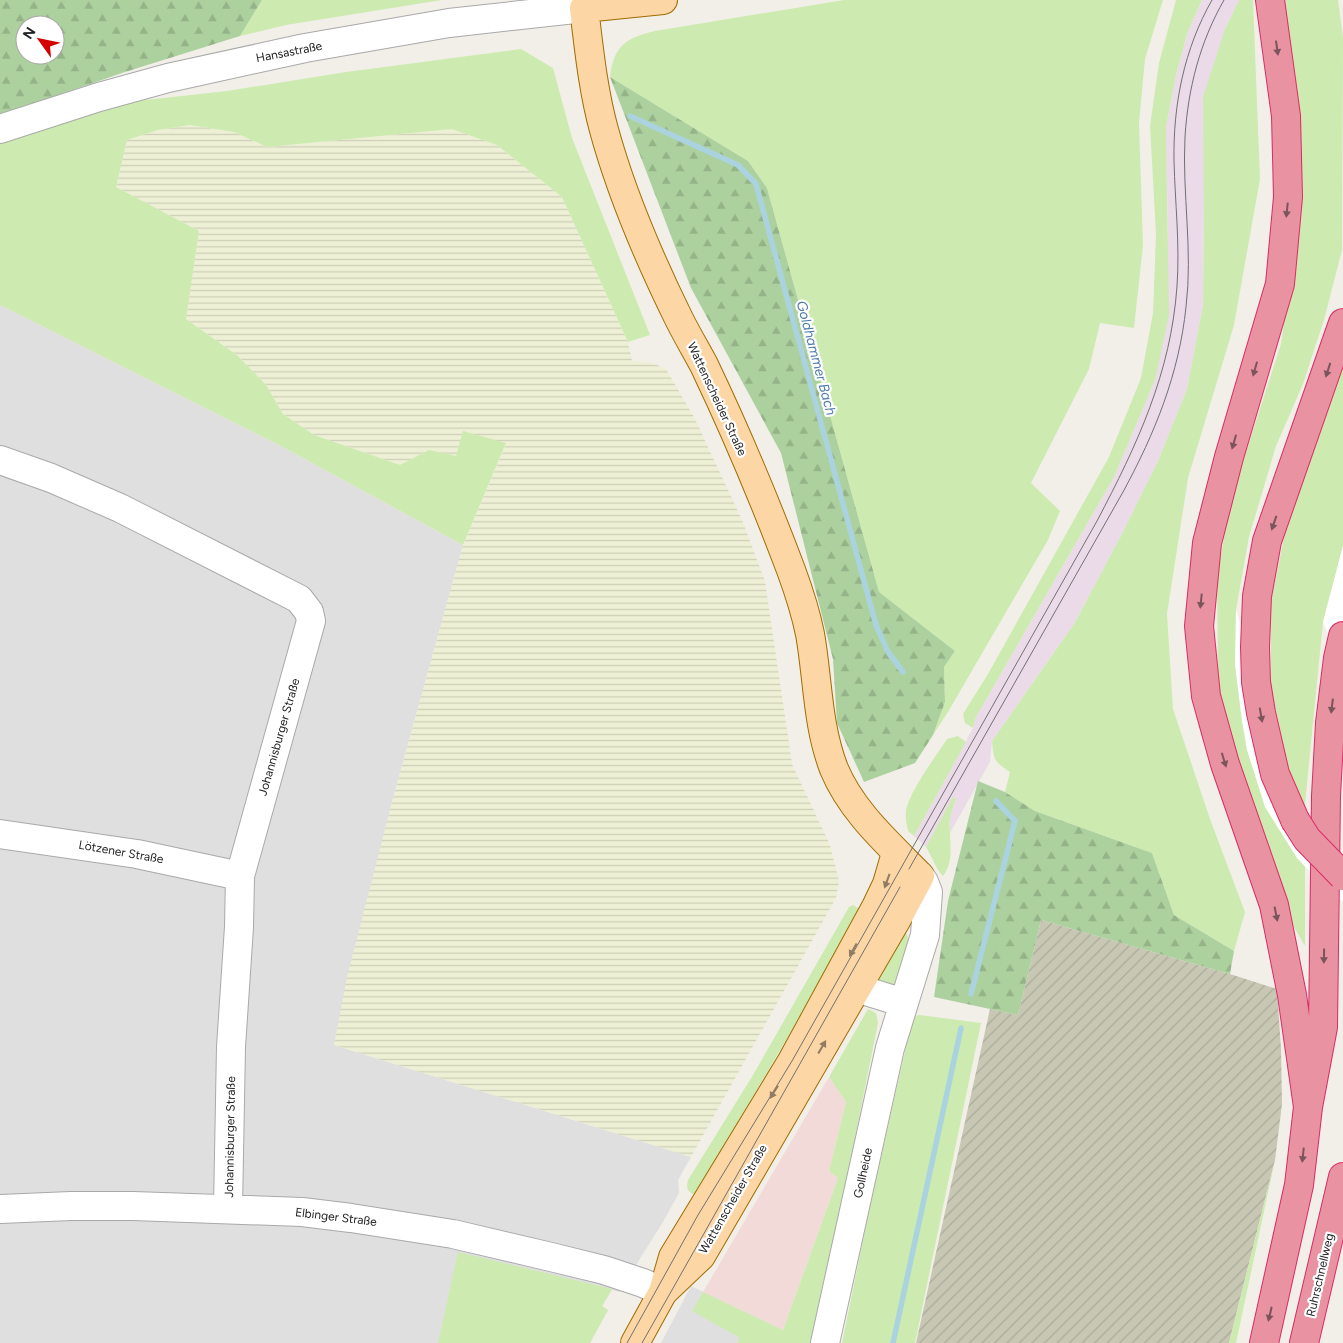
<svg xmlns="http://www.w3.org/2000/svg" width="1343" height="1343" font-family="Figtree,sans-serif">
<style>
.residential{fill:#e0dfdf}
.commercial{fill:#f2dad9}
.railway{fill:#ebdbe8}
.construction{fill:url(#construction-furrows)}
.farmland{fill:url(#farmland-rules)}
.grass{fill:#cdebb0}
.forest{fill:url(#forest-firs);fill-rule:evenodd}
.pier{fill:#fff}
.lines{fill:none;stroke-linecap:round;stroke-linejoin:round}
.stream{stroke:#aad3df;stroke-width:5.5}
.minor-casing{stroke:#a9a9a9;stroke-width:30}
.major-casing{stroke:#a06b00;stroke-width:30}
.highway-casing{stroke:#dc2a67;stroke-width:30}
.minor{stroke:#fff;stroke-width:28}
.major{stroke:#fcd6a4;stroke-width:28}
.highway{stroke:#e892a2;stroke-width:28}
.tram{stroke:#707070;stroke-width:1}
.highway-bridge-casing{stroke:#dc2a67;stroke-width:30;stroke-linecap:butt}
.highway-bridge{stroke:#e892a2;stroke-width:28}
.oneway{fill:#7b545c}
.oneway2{fill:#8f7c63}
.labels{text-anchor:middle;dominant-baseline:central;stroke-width:4.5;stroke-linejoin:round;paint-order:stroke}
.street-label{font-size:12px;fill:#222;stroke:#fff}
.water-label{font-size:14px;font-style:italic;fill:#4a7aab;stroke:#fff}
</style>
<defs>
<pattern id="construction-furrows" width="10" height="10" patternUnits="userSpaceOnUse" patternTransform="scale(1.25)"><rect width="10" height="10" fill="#c7c7b4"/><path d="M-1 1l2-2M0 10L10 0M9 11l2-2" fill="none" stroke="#abab9a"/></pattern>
<pattern id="farmland-rules" width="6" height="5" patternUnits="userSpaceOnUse" patternTransform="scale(1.25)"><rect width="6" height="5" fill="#eef0d5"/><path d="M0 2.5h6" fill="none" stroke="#ccceb7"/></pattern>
<pattern id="forest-firs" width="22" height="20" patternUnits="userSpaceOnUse" patternTransform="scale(1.25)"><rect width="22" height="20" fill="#add19e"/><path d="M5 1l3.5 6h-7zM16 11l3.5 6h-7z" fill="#95b388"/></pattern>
</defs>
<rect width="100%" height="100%" fill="#f2efe9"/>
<path class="residential" d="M 0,305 L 279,445 L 463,545 L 392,802 L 334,1045 L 691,1157 L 678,1180 L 679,1193 L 663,1222 L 619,1292 L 612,1290 L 602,1306 L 608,1310 L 590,1343 L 0,1343 Z
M 691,1286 L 783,1330 L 784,1343 L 661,1343 Z"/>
<path class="commercial" d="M 829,1077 L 846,1102 L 829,1171 L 838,1178 L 783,1330 L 703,1292 Z"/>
<path class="railway" d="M 1202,0 L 1239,0 L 1225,29 L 1204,214 L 1203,305 L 1187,389 L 1158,461 L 1123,532 L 1074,624 L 992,741 L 990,762 L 950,833 L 950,816 L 956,799 L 954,798 L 926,847 L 914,836 L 973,728 L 976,717 L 1114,477 L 1155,380 L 1168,236 L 1166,127 L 1176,75 L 1188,31 Z"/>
<path class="construction" d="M 1041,920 L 1230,974 L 1277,989 L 1281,1049 L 1282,1104 L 1275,1160 L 1229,1343 L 916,1343 L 990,1009 L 1018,1015 Z"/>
<path class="farmland" d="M 190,125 L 234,132 L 267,147 L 453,129 L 497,145 L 562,197 L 628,342 L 632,361 L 650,362 L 666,369 L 694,417 L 742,520 L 765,581 L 792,764 L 830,845 L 839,881 L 836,898 L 691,1157 L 334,1045 L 347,977 L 392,802 L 463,545 L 506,444 L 456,457 L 429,450 L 400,465 L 314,435 L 283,414 L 266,385 L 238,356 L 186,319 L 199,231 L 116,187 L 127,140 L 158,130 Z"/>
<path class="grass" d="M 262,0 L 442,0 L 286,25 L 240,36 Z
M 844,0 L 1163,0 L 1145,59 L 1139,123 L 1143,245 L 1134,328 L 1100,323 L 1089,369 L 1031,483 L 1060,511 L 1048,540 L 948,712 L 933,735 L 945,702 L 944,667 L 955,651 L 879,592 L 767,188 L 748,161 L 610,77 C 614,45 626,38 655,31 Z
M 1176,0 L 1202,0 L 1188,31 L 1176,75 L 1166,127 L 1169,315 L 1155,380 L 1114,477 L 976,717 L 973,728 L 965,723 L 963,714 L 988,674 L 1109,457 L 1141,378 L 1153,313 L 1156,235 L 1150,126 L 1159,63 Z
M 1239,0 L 1253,0 L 1260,179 L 1234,325 L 1188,478 L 1167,614 L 1173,709 L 1210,819 L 1245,912 L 1234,951 L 1174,915 L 1152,853 L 1035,811 L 1005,792 L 1010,772 C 994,761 994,761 992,741 L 1074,624 L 1123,532 L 1158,461 L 1187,389 L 1203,305 L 1204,214 L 1203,97 L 1225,29 Z
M 1284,0 L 1338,0 L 1343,38 L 1342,250 L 1324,320 L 1303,384 L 1276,446 L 1249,537 L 1236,610 L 1271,709 L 1271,601 L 1288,518 L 1343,357 L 1343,546 L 1323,622 L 1305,804 L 1305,946 L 1294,927 L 1239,783 L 1221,705 L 1218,682 L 1217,577 L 1231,498 L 1281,344 L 1299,214 Z
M 521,49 L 553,68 L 572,138 L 650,335 L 628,342 L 562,197 L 497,145 L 452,129 L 267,147 L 234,132 L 190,125 L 158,130 L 127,140 L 116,187 L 199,231 L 186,319 L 238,356 L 266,385 L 283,414 L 314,435 L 400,465 L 429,450 L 456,456 L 463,431 L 506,443 L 463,545 L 279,445 L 0,305 L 0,140 L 127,102 L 227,91 L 346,72 Z
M 958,736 L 966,742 L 914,836 L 908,831 C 907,825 905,817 906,811 C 909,792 936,756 947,739 Z
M 953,797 L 956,799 C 954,805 951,812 950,818 C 948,838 956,859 943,876 C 937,871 931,855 926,847 Z
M 853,905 L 860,909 L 788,1037 L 694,1195 C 687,1191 686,1188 688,1180 L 753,1075 L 849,907 Z
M 903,933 L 906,933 C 914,944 900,975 896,988 L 878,982 Z
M 868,1009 L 876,1013 L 878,1023 L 814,1343 L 737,1343 L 740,1338 L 692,1311 L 703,1292 L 783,1330 L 838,1178 L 829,1171 L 846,1102 L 829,1077 Z
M 920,1015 L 981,1023 L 915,1343 L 842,1343 L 870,1206 L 913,1016 Z
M 1275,1160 L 1236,1343 L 1229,1343 Z
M 458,1252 L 612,1289 L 602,1306 L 608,1310 L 590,1343 L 438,1343 Z"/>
<path class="forest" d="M 0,0 L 262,0 L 240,36 L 125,72 L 0,115 ZM 25,25 L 55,25 L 55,55 L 25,55 Z
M 610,77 L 748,161 L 767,188 L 879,592 L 955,651 L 944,667 L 945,702 L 933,735 L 915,763 L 864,782 L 837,723 L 833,659 L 781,453 L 691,288 Z
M 978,781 L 1005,792 L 1035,811 L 1152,853 L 1174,915 L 1234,951 L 1230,974 L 1041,920 L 1018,1015 L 934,997 L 948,901 Z"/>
<path class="pier" d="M 1343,546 L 1343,670 L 1323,622 Z
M 1236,610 L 1271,711 L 1281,755 L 1302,806 L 1315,828 L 1343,860 L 1343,902 L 1316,878 L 1297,858 L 1265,807 L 1247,750 L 1242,721 L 1235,665 Z"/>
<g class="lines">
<path class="stream" d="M 630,116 L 738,165 L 756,184 L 876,625 L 888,652 L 903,672
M 971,994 L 1015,821 L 996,801
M 893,1343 L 961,1028"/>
<g class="minor-casing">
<path id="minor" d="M 0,129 L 99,97 L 168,78 L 305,48 L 449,23 L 584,8 L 583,0
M 0,460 L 51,478 L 120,508 L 299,599 L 309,612 L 311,621 L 240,876 L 239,927 L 231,1047 L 228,1208
M 0,834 L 137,854 L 240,876
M 856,988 L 904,1003
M 0,1209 L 71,1206 L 133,1206 L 302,1212 L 351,1218 L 453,1234 L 551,1257 L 604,1270 L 643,1283 L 663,1292
M 825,1343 L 890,1048 L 925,935 L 928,892 L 924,882 L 920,876"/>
</g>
<g class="major-casing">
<path id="major" d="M 663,0 L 584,8 C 589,49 593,90 604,130 C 622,196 649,258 679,319 C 687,335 696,350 704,365 C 736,432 765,501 791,570 C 798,589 806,614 810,634 C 818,679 817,725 834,769 C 852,812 888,843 920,876 L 897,919 L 701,1256 L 663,1292
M 635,1343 L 663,1292 L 673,1257 L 792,1061 L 876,907 L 887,884 L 896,853"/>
</g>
<g class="highway-casing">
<path id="highway" d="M 1270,0 L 1286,116 L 1288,197 L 1280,284 L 1229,457 L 1207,543 L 1199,626 L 1206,696 L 1225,764 L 1274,905 L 1292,995 L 1308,1107
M 1295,820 L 1275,774 L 1261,713 L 1256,682 L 1255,647 L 1257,596 L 1267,541 L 1343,323
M 1264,1343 L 1299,1185 L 1308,1107 L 1323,1027 L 1326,796 L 1330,723 L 1338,658 L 1343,636
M 1304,1343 L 1343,1177"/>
</g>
<use href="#minor" class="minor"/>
<use href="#major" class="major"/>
<use href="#highway" class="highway"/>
<path class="tram" d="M 909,869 L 1123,492 C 1155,433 1179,374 1186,307 C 1193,250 1182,193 1185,137 C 1188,88 1200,42 1224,0
M 627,1343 L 698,1215 L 792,1061 L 1097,521 C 1137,445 1171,373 1177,286 C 1180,244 1175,202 1174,161 C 1173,105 1184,49 1212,0
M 642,1343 L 900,887"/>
<g class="highway-bridge-casing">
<path id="highway-bridge" d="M 1295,820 L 1307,839 L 1343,876"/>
</g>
<use href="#highway-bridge" class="highway-bridge"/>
</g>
<defs><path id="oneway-solid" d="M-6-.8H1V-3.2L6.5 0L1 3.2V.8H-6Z" transform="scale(1.25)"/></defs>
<g class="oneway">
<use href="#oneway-solid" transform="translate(1277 48) rotate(82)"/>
<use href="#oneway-solid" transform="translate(1287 210) rotate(96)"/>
<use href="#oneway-solid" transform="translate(1255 369) rotate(106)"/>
<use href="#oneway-solid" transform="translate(1328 370) rotate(108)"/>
<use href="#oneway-solid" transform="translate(1234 442) rotate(106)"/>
<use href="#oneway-solid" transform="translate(1274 523) rotate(109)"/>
<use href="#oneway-solid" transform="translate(1201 601) rotate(96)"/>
<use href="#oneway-solid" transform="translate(1332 706) rotate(97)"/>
<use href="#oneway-solid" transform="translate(1261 715) rotate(80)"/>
<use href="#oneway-solid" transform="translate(1224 760) rotate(73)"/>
<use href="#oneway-solid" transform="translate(1276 914) rotate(79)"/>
<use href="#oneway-solid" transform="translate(1324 956) rotate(91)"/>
<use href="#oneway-solid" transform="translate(1303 1155) rotate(96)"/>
<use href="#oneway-solid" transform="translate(1270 1314) rotate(103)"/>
</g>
<g class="oneway2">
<use href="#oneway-solid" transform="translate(887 881) rotate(110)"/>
<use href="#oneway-solid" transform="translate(853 950) rotate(119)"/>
<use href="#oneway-solid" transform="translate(822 1047) rotate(-60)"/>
<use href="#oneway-solid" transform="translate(774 1092) rotate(122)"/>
</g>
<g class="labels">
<g class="street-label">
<text transform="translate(289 52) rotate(-11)">Hansastraße</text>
<text transform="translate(717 399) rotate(65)">Wattenscheider Straße</text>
<text transform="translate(279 737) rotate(-74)">Johannisburger Straße</text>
<text transform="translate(121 852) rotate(10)">Lötzener Straße</text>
<text transform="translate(230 1137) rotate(-89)">Johannisburger Straße</text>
<text transform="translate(863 1173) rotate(-78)">Gollheide</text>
<text transform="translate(733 1199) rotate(-60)">Wattenscheider Straße</text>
<text transform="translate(336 1217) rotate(7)">Elbinger Straße</text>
<text transform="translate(1320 1275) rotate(-77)">Ruhrschnellweg</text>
</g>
<g class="water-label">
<text transform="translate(816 358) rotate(75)">Goldhammer Bach</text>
</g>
</g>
<g transform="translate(40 40) rotate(303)"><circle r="24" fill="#ffffff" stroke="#a7a7a7"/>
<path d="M0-4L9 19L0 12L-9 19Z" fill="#d40000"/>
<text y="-8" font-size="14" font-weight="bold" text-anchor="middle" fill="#222222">N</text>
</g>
</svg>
